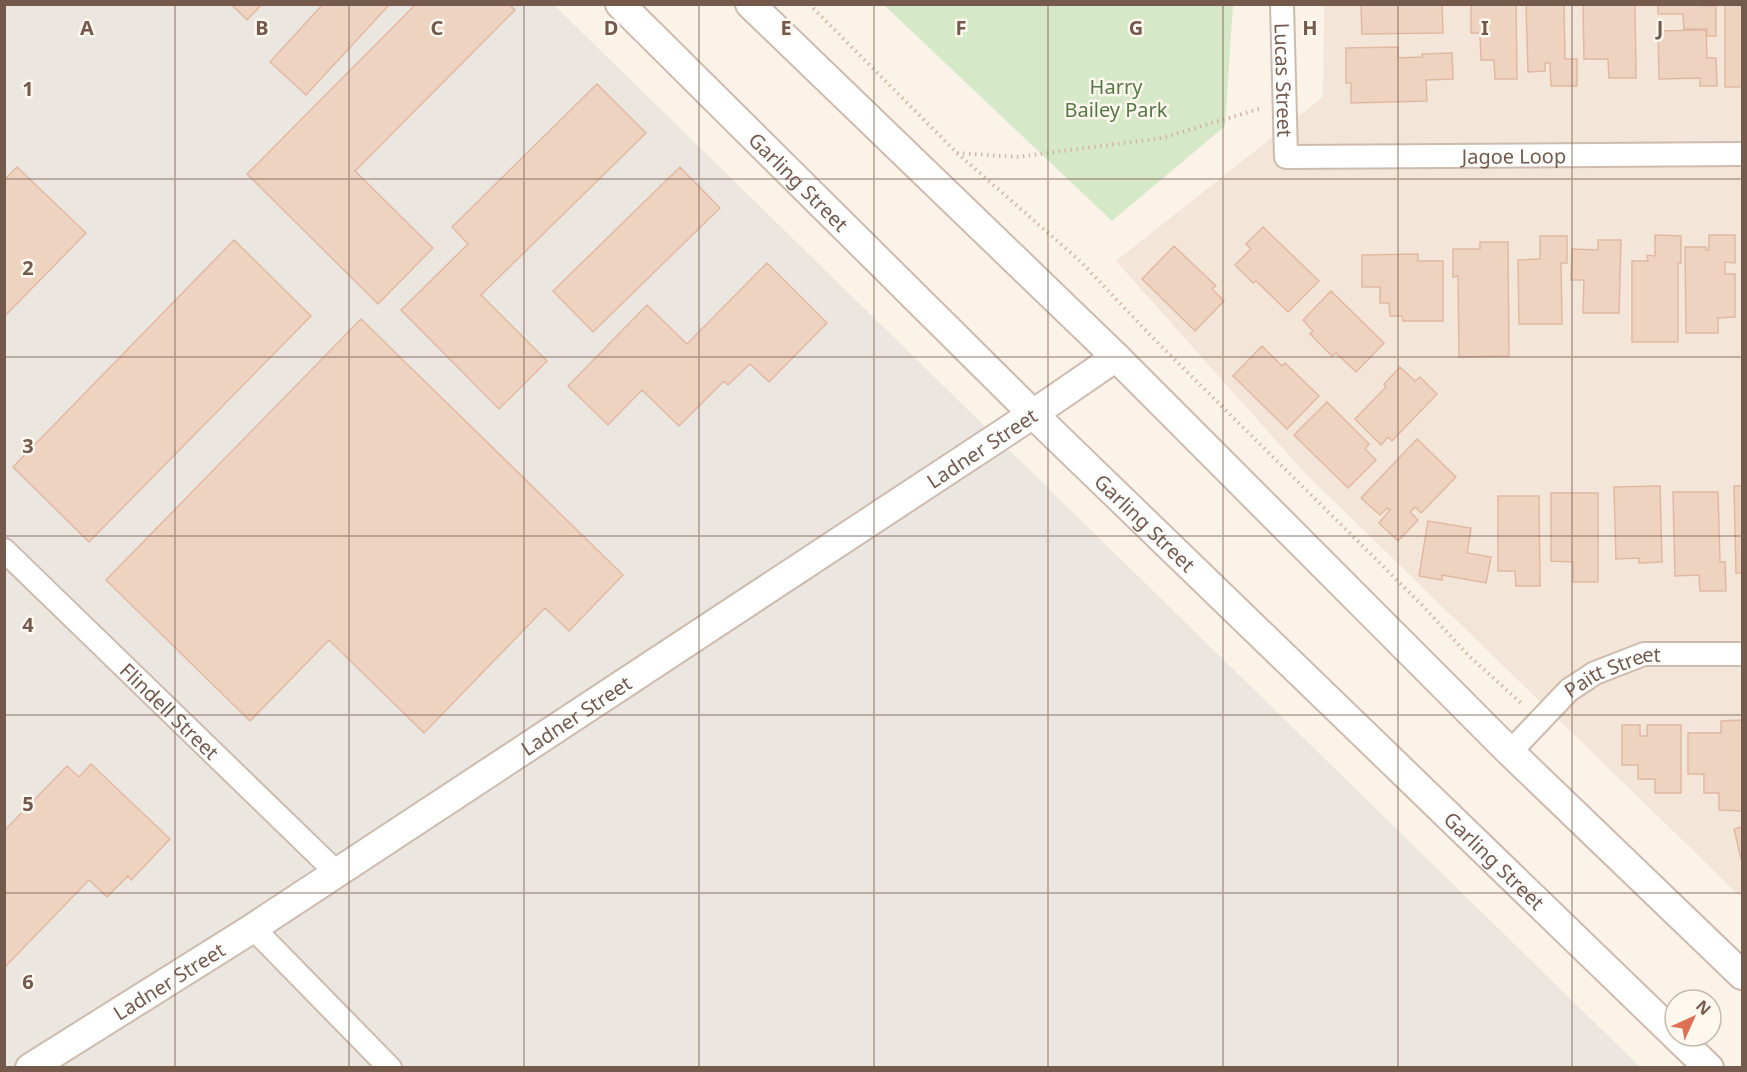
<svg xmlns="http://www.w3.org/2000/svg" width="1747" height="1072" font-family="'Noto Sans',sans-serif">
<style>
.residential{fill:#f3e5d7}
.industrial{fill:#ece6e1}
.green{fill:#d5e8c7}
.building{fill:#efd3c1;stroke:#e1b9a2;stroke-width:1.5}
.lines{fill:none;stroke-linecap:round;stroke-linejoin:round}
.minor-casing{stroke:#cdbbae;stroke-width:26}
.tertiary-casing{stroke:#cdbbae;stroke-width:32}
.path{stroke:#d4b6a4;stroke-width:4;stroke-dasharray:1.5 4.5;stroke-linecap:butt}
.minor{stroke:#fff;stroke-width:22}
.tertiary{stroke:#fff;stroke-width:28}
.grid{fill:none;stroke:#745a4d;stroke-width:1.5;stroke-opacity:0.55}
.labels{text-anchor:middle;dominant-baseline:central;stroke-width:5;stroke-linejoin:round;paint-order:stroke}
.street-label{font-size:20px;fill:#745a4d;stroke:#fef8ee}
.park-label{font-size:20px;fill:#557946;stroke:#fef8ee}
.grid-label{font-size:20px;text-anchor:middle;font-weight:bold;fill:#745a4d;stroke:#fef8ee;stroke-width:5;stroke-linejoin:round;paint-order:stroke}
</style>
<rect width="100%" height="100%" fill="#fbf3e8"/>
<path class="residential" d="M 1324,5 L 1742,5 L 1742,898 L 1306,474 L 1116,261 L 1323,97 Z"/>
<path class="industrial" d="M 5,4 L 554,5 L 1640,1067 L 5,1068 Z"/>
<path class="green" d="M 884,5 L 1233,5 L 1225,126 L 1112,221 Z"/>
<path class="building" d="M 231,4 L 262,4 L 247,20 Z
M 323,4 L 390,4 L 306,95 L 270,62 Z
M 416,4 L 509,4 L 515,10 L 355,171 L 433,248 L 378,304 L 247,174 Z
M 1365,4 L 1442,4 L 1443,33 L 1362,34 L 1361,6 Z
M 1471,4 L 1516,4 L 1517,79 L 1495,79 L 1494,60 L 1481,60 L 1480,33 L 1471,33 Z
M 1526,4 L 1564,4 L 1565,59 L 1577,59 L 1577,86 L 1551,86 L 1550,63 L 1545,63 L 1545,71 L 1528,72 Z
M 1583,4 L 1635,4 L 1636,78 L 1609,78 L 1608,59 L 1584,59 Z
M 1658,4 L 1716,6 L 1716,36 L 1707,36 L 1707,29 L 1684,29 L 1683,14 L 1658,14 Z
M 1725,4 L 1742,4 L 1742,87 L 1725,87 Z
M 1706,30 L 1707,58 L 1716,58 L 1717,86 L 1700,86 L 1700,78 L 1659,79 L 1658,31 Z
M 1398,47 L 1398,58 L 1422,57 L 1422,54 L 1452,53 L 1453,79 L 1426,80 L 1427,101 L 1351,103 L 1351,83 L 1346,83 L 1346,48 Z
M 597,84 L 646,133 L 481,295 L 547,361 L 499,409 L 401,310 L 468,244 L 452,227 Z
M 17,167 L 86,233 L 4,317 L 4,180 Z
M 680,167 L 720,208 L 593,332 L 553,291 Z
M 1263,227 L 1319,281 L 1288,312 L 1256,281 L 1253,283 L 1235,265 L 1251,249 L 1246,244 Z
M 1655,235 L 1681,236 L 1681,263 L 1678,263 L 1678,342 L 1632,342 L 1632,261 L 1648,261 L 1647,255 L 1655,256 Z
M 1709,235 L 1735,235 L 1735,263 L 1725,262 L 1725,274 L 1735,274 L 1735,317 L 1718,318 L 1718,333 L 1686,333 L 1685,247 L 1706,247 L 1706,250 L 1709,250 Z
M 1540,236 L 1567,236 L 1567,263 L 1561,263 L 1562,324 L 1519,324 L 1518,260 L 1540,259 Z
M 234,240 L 311,316 L 89,542 L 13,467 Z
M 1598,240 L 1621,240 L 1619,313 L 1583,313 L 1584,280 L 1571,280 L 1572,249 L 1598,250 Z
M 1480,242 L 1508,242 L 1509,356 L 1459,357 L 1458,276 L 1453,277 L 1453,249 L 1480,249 Z
M 1174,246 L 1216,286 L 1212,289 L 1224,301 L 1195,331 L 1142,279 Z
M 1418,254 L 1418,261 L 1443,261 L 1443,321 L 1403,321 L 1402,316 L 1390,316 L 1389,303 L 1380,303 L 1380,287 L 1362,287 L 1362,255 Z
M 767,263 L 827,323 L 769,382 L 750,364 L 728,385 L 724,381 L 679,426 L 642,390 L 608,425 L 568,386 L 647,305 L 687,344 Z
M 1331,291 L 1384,343 L 1356,372 L 1336,353 L 1332,356 L 1310,334 L 1313,331 L 1303,320 Z
M 361,319 L 623,575 L 569,631 L 545,608 L 424,733 L 329,640 L 250,721 L 106,580 Z
M 1262,346 L 1282,366 L 1285,363 L 1319,396 L 1287,429 L 1233,376 Z
M 1400,367 L 1415,381 L 1420,377 L 1437,394 L 1392,441 L 1388,437 L 1381,445 L 1355,419 L 1386,387 L 1384,384 Z
M 1327,402 L 1369,444 L 1365,449 L 1376,460 L 1348,488 L 1294,435 Z
M 1417,439 L 1456,477 L 1421,513 L 1415,507 L 1410,512 L 1418,520 L 1398,541 L 1379,523 L 1390,510 L 1387,508 L 1380,515 L 1361,498 Z
M 1660,486 L 1662,562 L 1639,563 L 1639,558 L 1616,559 L 1614,487 Z
M 1734,486 L 1742,486 L 1742,573 L 1736,573 Z
M 1673,492 L 1718,492 L 1720,562 L 1725,562 L 1726,591 L 1700,591 L 1699,575 L 1675,576 Z
M 1551,493 L 1598,493 L 1598,582 L 1573,582 L 1573,562 L 1551,561 Z
M 1498,496 L 1539,496 L 1540,586 L 1516,586 L 1515,571 L 1498,571 Z
M 1428,521 L 1471,528 L 1467,553 L 1491,557 L 1486,583 L 1442,575 L 1442,580 L 1419,576 Z
M 1742,720 L 1742,811 L 1719,810 L 1719,793 L 1704,793 L 1704,774 L 1688,774 L 1688,733 L 1721,733 L 1721,721 Z
M 1622,725 L 1640,725 L 1640,736 L 1647,736 L 1647,725 L 1681,725 L 1681,793 L 1655,793 L 1655,779 L 1638,779 L 1638,765 L 1622,765 Z
M 91,764 L 170,839 L 131,880 L 128,876 L 107,897 L 89,880 L 4,968 L 4,831 L 67,766 L 79,777 Z
M 1742,827 L 1742,862 L 1734,829 Z"/>
<g class="lines">
<g class="minor-casing">
<g id="minor">
<path id="s1" d="M 1282,4 L 1286,157 L 1742,154"/>
<path id="s2" d="M 4,550 L 336,872"/>
<path id="s3" d="M 1510,752 L 1569,690 L 1595,673 L 1644,654 L 1742,654"/>
<path d="M 253,928 L 390,1068"/>
</g>
</g>
<g class="tertiary-casing">
<g id="tertiary">
<path id="s4" d="M 620,4 L 1033,414 L 1675,1035"/>
<path d="M 750,4 L 1116,357 L 1510,752 L 1742,975"/>
<path d="M 1676,1036 L 1709,1068"/>
<path id="s5" d="M 30,1068 L 253,928 L 1033,414 L 1116,357"/>
</g>
</g>
<path class="path" d="M 809,4 L 957,153 L 1080,261 L 1152,337 L 1421,604 L 1468,655 L 1521,703
M 957,153 L 1017,157 L 1162,138 L 1259,109"/>
<use href="#minor" class="minor"/>
<use href="#tertiary" class="tertiary"/>
</g>
<path class="grid" d="M 175,4 L 175,1068M 349,4 L 349,1068M 524,4 L 524,1068M 699,4 L 699,1068M 874,4 L 874,1068M 1048,4 L 1048,1068M 1223,4 L 1223,1068M 1398,4 L 1398,1068M 1572,4 L 1572,1068M 4,179 L 1742,179M 4,357 L 1742,357M 4,536 L 1742,536M 4,715 L 1742,715M 4,893 L 1742,893"/>
<g class="labels">
<g class="street-label">
<text stroke="none"><textPath href="#s1" startOffset="76">Lucas Street</textPath></text>
<text stroke="none"><textPath href="#s1" startOffset="381">Jagoe Loop</textPath></text>
<text stroke="none"><textPath href="#s4" startOffset="252">Garling Street</textPath></text>
<text stroke="none"><textPath href="#s5" startOffset="1136">Ladner Street</textPath></text>
<text stroke="none"><textPath href="#s4" startOffset="738">Garling Street</textPath></text>
<text stroke="none"><textPath href="#s3" startOffset="134">Paitt Street</textPath></text>
<text stroke="none"><textPath href="#s2" startOffset="231">Flindell Street</textPath></text>
<text stroke="none"><textPath href="#s5" startOffset="650">Ladner Street</textPath></text>
<text stroke="none"><textPath href="#s4" startOffset="1224">Garling Street</textPath></text>
<text stroke="none"><textPath href="#s5" startOffset="164">Ladner Street</textPath></text>
</g>
<g class="park-label">
<text x="1116" y="86">Harry<tspan x="1116" dy="23">Bailey Park</tspan></text>
</g>
</g>
<g class="grid-label">
<text x="87" y="35">A</text>
<text x="262" y="35">B</text>
<text x="437" y="35">C</text>
<text x="611" y="35">D</text>
<text x="786" y="35">E</text>
<text x="961" y="35">F</text>
<text x="1136" y="35">G</text>
<text x="1310" y="35">H</text>
<text x="1485" y="35">I</text>
<text x="1660" y="35">J</text>
<text x="28" y="96">1</text>
<text x="28" y="275">2</text>
<text x="28" y="453">3</text>
<text x="28" y="632">4</text>
<text x="28" y="811">5</text>
<text x="28" y="989">6</text>
</g>
<rect width="1747" height="1072" fill="none" stroke="#745a4d" stroke-width="12"/>
<g transform="translate(1693 1018) rotate(45)"><circle r="28" fill="#fef8ee" stroke="#c7b9ae" stroke-width="1.5"/>
<path d="M0-4.5L10 22L0 15L-10 22Z" fill="#de7154"/>
<text y="-9" font-size="16" font-weight="bold" text-anchor="middle" fill="#745a4d">N</text>
</g>
</svg>
